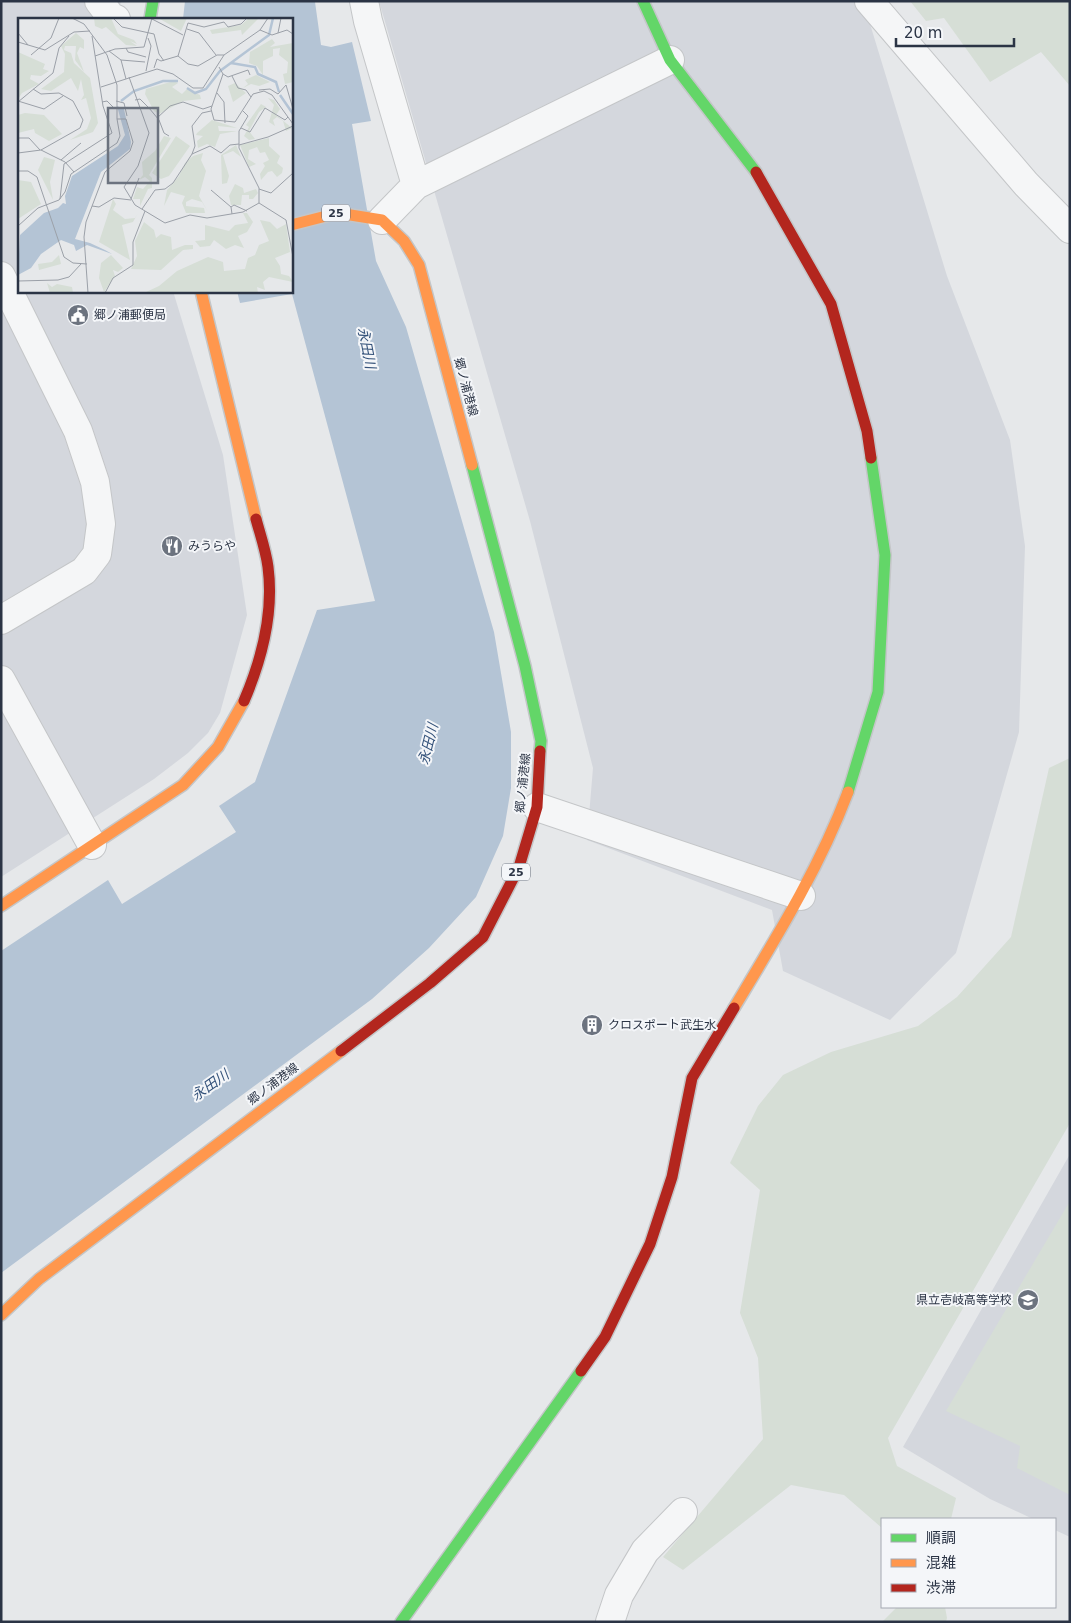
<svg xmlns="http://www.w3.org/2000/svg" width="1071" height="1623" font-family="'DejaVu Sans','Noto Sans JP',sans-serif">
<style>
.built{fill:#d4d7dd}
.green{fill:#d6ded6}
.water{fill:#b4c4d5}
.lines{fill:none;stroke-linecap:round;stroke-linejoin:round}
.street-casing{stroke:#c4c6c8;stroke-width:30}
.fast-casing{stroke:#c4c6c8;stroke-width:14}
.slow-casing{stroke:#c4c6c8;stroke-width:14}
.jam-casing{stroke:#c4c6c8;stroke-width:14}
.street{stroke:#f5f6f7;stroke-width:28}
.fast{stroke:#63d668;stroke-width:11}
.slow{stroke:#ff974d;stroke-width:11}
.jam{stroke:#b3261e;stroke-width:11}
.labels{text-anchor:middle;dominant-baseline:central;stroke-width:4;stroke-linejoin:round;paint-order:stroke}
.shield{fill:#f4f6f9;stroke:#676e7b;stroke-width:1}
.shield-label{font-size:11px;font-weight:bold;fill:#2b3445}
.poi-label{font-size:12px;fill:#2b3445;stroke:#f4f6f9;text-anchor:start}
.street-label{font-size:12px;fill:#2b3445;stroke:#f4f6f9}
.water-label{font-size:14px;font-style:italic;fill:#34527a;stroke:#f4f6f9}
.inset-river{fill:none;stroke:#b4c4d5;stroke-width:2.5}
.inset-road{fill:none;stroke:#9ba0a8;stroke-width:1}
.view{fill:#6c737f;fill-opacity:0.15;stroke:#6c737f;stroke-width:2.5}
.inset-edge{fill:none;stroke:#2b3445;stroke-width:2.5}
</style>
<rect width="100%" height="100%" fill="#e6e8ea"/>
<path class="built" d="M 1,1 L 121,1 L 117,19 L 19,19 L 19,291 L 173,291 L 223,455 L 247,615 L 220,713 L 208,733 L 188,753 L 154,779 L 1,877 Z
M 379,1 L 863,1 L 947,276 L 1010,440 L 1025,546 L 1019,732 L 956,953 L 890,1020 L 783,971 L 772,910 L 587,840 L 593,768 L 530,521 Z
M 1070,1154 L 1070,1537 L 1055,1530 L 1055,1519 L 1033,1519 L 990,1499 L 903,1447 Z"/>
<path class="green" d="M 910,1 L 1070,1 L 1070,86 L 1041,52 L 990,82 L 944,18 L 926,21 Z
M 1070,758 L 1070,1123 L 888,1438 L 897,1466 L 956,1498 L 951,1519 L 882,1519 L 882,1528 L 844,1495 L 791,1485 L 683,1570 L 663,1557 L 763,1439 L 758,1358 L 740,1313 L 760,1190 L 730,1163 L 758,1106 L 783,1075 L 831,1052 L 918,1026 L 957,997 L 1011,937 L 1049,768 Z
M 1070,1201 L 1070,1495 L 1017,1468 L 1020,1446 L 946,1411 Z
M 897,1607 L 945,1607 L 947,1618 L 946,1622 L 882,1622 Z"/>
<path class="water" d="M 185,1 L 315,2 L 321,45 L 331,47 L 352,42 L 371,121 L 352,124 L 376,261 L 406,327 L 494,632 L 511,732 L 511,788 L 503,836 L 476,897 L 429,948 L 372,999 L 1,1273 L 1,951 L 108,880 L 122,904 L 236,832 L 219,806 L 255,782 L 317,610 L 375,601 L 292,294 L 240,303 L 237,291 L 291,291 L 291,19 L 183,19 Z"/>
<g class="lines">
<g class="street-casing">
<path id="street" d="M 99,1 L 111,17 L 116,19
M 364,1 L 368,21 L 416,185
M 869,1 L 1026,184 L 1070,229
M 382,220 L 416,185 L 670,60
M 1,276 L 78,431 L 95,482 L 101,524 L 97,554 L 84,571 L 1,620
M 1,680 L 92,845
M 537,807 L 801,896
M 610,1622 L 619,1595 L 645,1551 L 683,1512"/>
</g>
<g class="fast-casing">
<path id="fast" d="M 643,1 L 670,60 L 756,172
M 150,19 L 153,1
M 472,465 L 525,666 L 541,741 L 540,751
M 848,792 L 878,692 L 885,555 L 871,458
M 401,1622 L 581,1371"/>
</g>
<g class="slow-casing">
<path id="slow" d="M 291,225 L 338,213 L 382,220 L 404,241 L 419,265 L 472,465
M 201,291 L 256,519
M 1,906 L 183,785 L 218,747 L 244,701
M 734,1008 C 776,938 819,869 848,792
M 1,1315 L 39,1279 L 341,1051"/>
</g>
<g class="jam-casing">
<path id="jam" d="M 756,172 L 831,304 L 867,431 L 871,458
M 244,701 C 262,659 274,613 268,567 C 266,551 260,534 256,519
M 341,1051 L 430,983 L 483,937 L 519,867 L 537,807 L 540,751
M 581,1371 L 605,1337 L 650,1244 L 672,1177 L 692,1078 L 734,1008"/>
</g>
<use href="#street" class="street"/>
<use href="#fast" class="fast"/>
<use href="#slow" class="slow"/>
<use href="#jam" class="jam"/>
</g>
<defs>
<g id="civic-disc" transform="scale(1.125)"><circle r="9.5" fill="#6c737f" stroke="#f4f6f9"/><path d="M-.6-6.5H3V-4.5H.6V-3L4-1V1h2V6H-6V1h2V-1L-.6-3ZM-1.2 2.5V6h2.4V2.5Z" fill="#fff"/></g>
<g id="restaurant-disc" transform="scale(1.125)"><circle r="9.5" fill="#6c737f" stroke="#f4f6f9"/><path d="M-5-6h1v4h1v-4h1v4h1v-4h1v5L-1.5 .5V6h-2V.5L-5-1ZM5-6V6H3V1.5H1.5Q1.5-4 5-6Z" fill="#fff"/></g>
<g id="building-disc" transform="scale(1.125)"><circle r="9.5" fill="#6c737f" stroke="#f4f6f9"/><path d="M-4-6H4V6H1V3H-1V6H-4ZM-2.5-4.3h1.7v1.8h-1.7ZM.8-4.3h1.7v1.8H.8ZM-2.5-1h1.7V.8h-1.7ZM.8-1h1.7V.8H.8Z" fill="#fff"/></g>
<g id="school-disc" transform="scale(1.125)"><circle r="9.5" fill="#6c737f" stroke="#f4f6f9"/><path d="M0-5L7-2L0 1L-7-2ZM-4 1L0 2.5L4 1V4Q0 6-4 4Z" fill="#fff"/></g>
</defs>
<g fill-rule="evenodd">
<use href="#civic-disc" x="78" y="315"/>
<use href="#restaurant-disc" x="172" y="546"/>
<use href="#building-disc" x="592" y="1025"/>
<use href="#school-disc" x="1028" y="1300"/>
</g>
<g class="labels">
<g class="shield">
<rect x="322" y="204.5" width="28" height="17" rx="4"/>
<rect x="502" y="863.5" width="28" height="17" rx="4"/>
</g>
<g class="shield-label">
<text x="336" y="213">25</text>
<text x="516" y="872">25</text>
</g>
<g class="poi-label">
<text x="94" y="315">郷ノ浦郵便局</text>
<text x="188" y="546">みうらや</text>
<text x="608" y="1025">クロスポート武生水</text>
<text x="1012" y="1300" text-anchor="end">県立壱岐高等学校</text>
</g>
<g class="street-label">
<text transform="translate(466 387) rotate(75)">郷ノ浦港線</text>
<text transform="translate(523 783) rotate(-84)">郷ノ浦港線</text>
<text transform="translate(273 1084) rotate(-37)">郷ノ浦港線</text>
</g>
<g class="water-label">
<text transform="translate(367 348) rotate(79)">永田川</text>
<text transform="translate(428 744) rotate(-76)">永田川</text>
<text transform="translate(210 1085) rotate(-35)">永田川</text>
</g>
</g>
<g transform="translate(18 18)">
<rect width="275" height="275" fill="#e6e8ea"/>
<path d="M 76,0 L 93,0 L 100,16 L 116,22 L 119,26 L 112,23 L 119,28 L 108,27 L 88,9 L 84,11 L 77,8 ZM 169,0 L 163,13 L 142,1 ZM 231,0 L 241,0 L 224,17 L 223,12 L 194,16 L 192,12 L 223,7 ZM 58,15 L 66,22 L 66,31 L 62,29 L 59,35 L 66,54 L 57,42 L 58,28 L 47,28 L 46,32 L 53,35 L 56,45 L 72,60 L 80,105 L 75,114 L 52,122 L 69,111 L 73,100 L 68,80 L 63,82 L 66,77 L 63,61 L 60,73 L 53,60 L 33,73 L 23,71 L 46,54 L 47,36 L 43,28 ZM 254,21 L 257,25 L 252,29 L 275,25 L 275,64 L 267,66 L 265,56 L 269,55 L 270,44 L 261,37 L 262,30 L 255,31 L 255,38 L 245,43 L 245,57 L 239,48 L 231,45 L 232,34 ZM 0,34 L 27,46 L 25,51 L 31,53 L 23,58 L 13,57 L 12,61 L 21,66 L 4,75 L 0,81 ZM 238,57 L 252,64 L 241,68 L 233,66 L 225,70 L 230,66 L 227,62 ZM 156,63 L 160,65 L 154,69 L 164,76 L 169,71 L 182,77 L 183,81 L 165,83 L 141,96 L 136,93 L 127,76 L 128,71 ZM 217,65 L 228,75 L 215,84 L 210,68 ZM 250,80 L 256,82 L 262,91 L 258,97 L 274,110 L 268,113 L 265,103 L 259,99 L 255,102 L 257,108 L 251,104 L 256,87 ZM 243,86 L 248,89 L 241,94 L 231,113 L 237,121 L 231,122 L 226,118 L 231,109 L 228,107 ZM 7,95 L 26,97 L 44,116 L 31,123 L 17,115 L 16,111 L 0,115 L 0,97 ZM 194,102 L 219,110 L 200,108 L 201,113 L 219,113 L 202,116 L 197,129 L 189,126 L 180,130 L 179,123 L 185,118 L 178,117 L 179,115 ZM 146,118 L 153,120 L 131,157 L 134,160 L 134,170 L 130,171 L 122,188 L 122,181 L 115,181 L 119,169 L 125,171 L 132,163 L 127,159 L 121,162 L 125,157 L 124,144 L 137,133 ZM 158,118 L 172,128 L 151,158 L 143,161 L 134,155 ZM 251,120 L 251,128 L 262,138 L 259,145 L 265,150 L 264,155 L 259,159 L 254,153 L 250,154 L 243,162 L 242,156 L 247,148 L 245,145 L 251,142 L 247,134 L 242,135 L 239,129 L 231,132 L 230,141 L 238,146 L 231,149 L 222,127 ZM 218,127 L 223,139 L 215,133 L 205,137 L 211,158 L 209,165 L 204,166 L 203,137 ZM 185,135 L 183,142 L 188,153 L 181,178 L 190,194 L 184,184 L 174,181 L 168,184 L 168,188 L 186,190 L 187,195 L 168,195 L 164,185 L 167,178 L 153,174 L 146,188 L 149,172 L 161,158 L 167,145 L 175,138 ZM 26,139 L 37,142 L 32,164 L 35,182 L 20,152 ZM 0,162 L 13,164 L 23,186 L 0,201 ZM 217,166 L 225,170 L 226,175 L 238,171 L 240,175 L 235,181 L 231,181 L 231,177 L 224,177 L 223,187 L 213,187 L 211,178 ZM 95,181 L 98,186 L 95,192 L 107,201 L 117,200 L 120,195 L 115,204 L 104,207 L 112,242 L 81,224 ZM 225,195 L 229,195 L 235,204 L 229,214 L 220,218 L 226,230 L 217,227 L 208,231 L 196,222 L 192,228 L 182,229 L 177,223 L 187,222 L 187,207 L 211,213 L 217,207 L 230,205 ZM 242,202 L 252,204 L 259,211 L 268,206 L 272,234 L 257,240 L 262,248 L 263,256 L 271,258 L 275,264 L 251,259 L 245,264 L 247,272 L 239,269 L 240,275 L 126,275 L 141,268 L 159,253 L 190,239 L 205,244 L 206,253 L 227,251 L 230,240 L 237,237 L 241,227 L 251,223 ZM 126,204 L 136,212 L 138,220 L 143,216 L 153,219 L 154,232 L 167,227 L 175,227 L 175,231 L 165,232 L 143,252 L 113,251 L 119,238 L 117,223 ZM 41,237 L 43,246 L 21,252 L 20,246 L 34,244 ZM 93,237 L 105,250 L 100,254 L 95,252 L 97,258 L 86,274 L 81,260 L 83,245 ZM 29,265 L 34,269 L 39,266 L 54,269 L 55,275 L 32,275 Z" fill="#d6ded6"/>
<path d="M 99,88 L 106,91 L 113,124 L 112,131 L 83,154 L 57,221 L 72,225 L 87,232 L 94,236 L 69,227 L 58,233 L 56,227 L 43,222 L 23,236 L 13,250 L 0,257 L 2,217 L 26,195 L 40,190 L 45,185 L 48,186 L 47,178 L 54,158 L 100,128 L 107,117 Z" fill="#b4c4d5"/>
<path class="inset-river" d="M 213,45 L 237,49 L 240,56 L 258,64 L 261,74M 169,70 L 177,75 L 188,71 L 202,53 L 251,17 L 255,0M 262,77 L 275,96M 103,83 L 116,73 L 145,63 L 160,63"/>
<path class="inset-road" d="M 54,0 L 66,6 L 89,37 L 99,67 L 99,101 L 108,101 L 115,124 L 112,133 L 87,154 L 68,204 L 66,219 L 70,275M 95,0 L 104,9 L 136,16 L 141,36 L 146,43M 134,1 L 165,17M 169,11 L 181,15 L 198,37M 242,12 L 254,17 L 269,12 L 275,16M 0,15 L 10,27M 260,15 L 263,0M 0,24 L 27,32 L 56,14 L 72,13M 108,30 L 110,34 L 128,39M 91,33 L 103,42 L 108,61M 13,37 L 33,20 L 41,0M 206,37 L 199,37 L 180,48 L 170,46 L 160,38 L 170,5 L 186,9 L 206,4 L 210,9 L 223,6 L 229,0M 77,38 L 97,31 L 126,29 L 134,0M 103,42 L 127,44M 201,49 L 205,56 L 193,91 L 196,102 L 217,104 L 235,76 L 246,73 L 254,77 L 275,106M 136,50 L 139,41 L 143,43 L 160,38M 128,53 L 133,28 L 130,20M 205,56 L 210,59 L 230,52 L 232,57M 214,58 L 220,70 L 228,72 L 233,79M 111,59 L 131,115 L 120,148 L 106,169 L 117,187 L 147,205 L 172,197 L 189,200 L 225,194 L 241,185M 83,69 L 139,51 L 155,56 L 175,70 L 185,70 L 206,37 L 242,12 L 250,0M 15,71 L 23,76 L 41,75 L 55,83 L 65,102 L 62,110 L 23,132M 241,72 L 252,71 L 260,76 L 268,67 L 275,91M 199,75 L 206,84 L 207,105M 117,82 L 122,81 L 131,90 L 141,102 L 146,115 L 151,118M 0,83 L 26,91 L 45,78M 98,83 L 106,85 L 109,98M 0,84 L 35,55 L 41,30 L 51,18M 84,84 L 89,83 L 97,91M 225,93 L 230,98 L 221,113 L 221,130 L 241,170 L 241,185M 139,100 L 152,88 L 165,84 L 185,91 L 194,88M 223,110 L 232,114 L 247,90 L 267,102 L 270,99M 0,120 L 11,120 L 22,132M 221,127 L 250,119 L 275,108M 0,135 L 23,132 L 47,144 L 56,154M 174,136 L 177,128 L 174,108 L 184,95 L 193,93M 43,142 L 63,125M 0,153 L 10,153 L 19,159 L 46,239 L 55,245 L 69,246M 241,171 L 253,175 L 275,155M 193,172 L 213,189M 42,181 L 46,146 L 94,115 L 85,88 L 74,18M 113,181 L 121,160M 241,185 L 268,202 L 275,239M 74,188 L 81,189 L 96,180 L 113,182M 124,191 L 137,172 L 147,171 L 155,165 L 174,136 L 192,128 L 203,135 L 212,127 L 221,126M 214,196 L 213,189 L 216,187 L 229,193M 0,208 L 20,190 L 41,182 L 47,174 L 53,156 L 99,125 L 102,118 L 99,101M 0,263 L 40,262 L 51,259 L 63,246M 87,275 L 95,260 L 115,247 L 115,224 L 127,193"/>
<path class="view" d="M 90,90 L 140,90 L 140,165 L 90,165 Z"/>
<rect width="275" height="275" class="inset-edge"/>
</g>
<rect width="1071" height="1623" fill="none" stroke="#2b3445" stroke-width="5"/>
<rect x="881" y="1518" width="175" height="90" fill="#f4f6f9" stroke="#a4a8b1"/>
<rect x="891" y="1534" width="25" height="8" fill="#63d668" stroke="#a4a8b1"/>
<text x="926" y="1543" font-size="15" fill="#2b3445">順調</text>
<rect x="891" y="1559" width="25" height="8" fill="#ff974d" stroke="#a4a8b1"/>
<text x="926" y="1568" font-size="15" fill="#2b3445">混雑</text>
<rect x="891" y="1584" width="25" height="8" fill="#b3261e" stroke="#a4a8b1"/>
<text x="926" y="1593" font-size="15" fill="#2b3445">渋滞</text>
<path d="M896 38v8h118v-8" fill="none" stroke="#2b3445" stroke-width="2.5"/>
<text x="904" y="38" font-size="15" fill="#2b3445" stroke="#f4f6f9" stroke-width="4" paint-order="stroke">20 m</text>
</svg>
